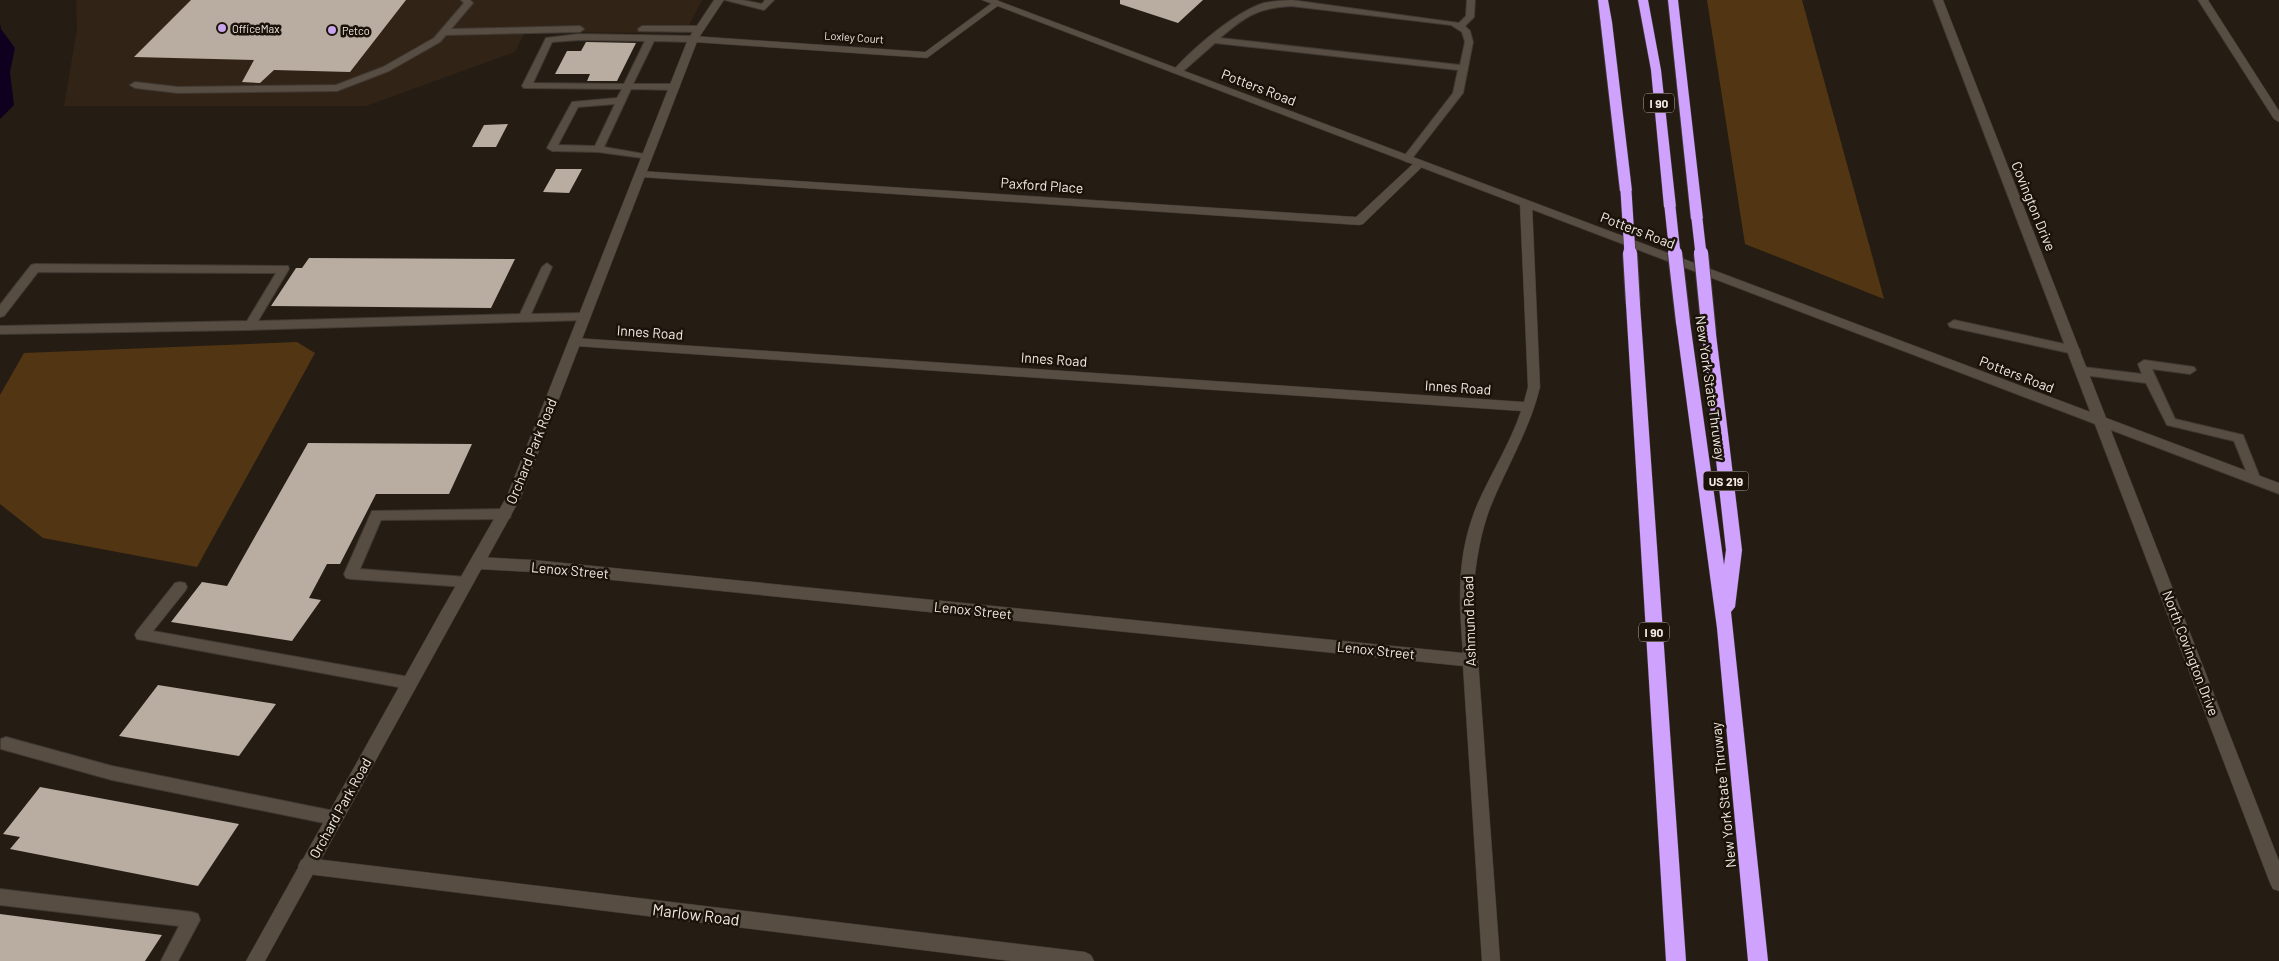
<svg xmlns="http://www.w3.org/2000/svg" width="2279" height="961" font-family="Barlow,sans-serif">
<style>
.built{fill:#312416}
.green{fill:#523613}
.water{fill:#10001f}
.building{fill:#b9ada1}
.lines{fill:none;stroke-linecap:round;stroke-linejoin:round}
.service-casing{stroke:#403934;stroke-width:2}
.minor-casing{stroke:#403934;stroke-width:1}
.tertiary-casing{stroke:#403934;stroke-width:1}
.secondary-casing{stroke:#403934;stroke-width:1}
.motorway-casing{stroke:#403934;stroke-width:1}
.service{fill:#574d42;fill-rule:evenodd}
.minor{fill:#574d42;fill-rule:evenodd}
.tertiary{fill:#574d42;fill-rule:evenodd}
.secondary{fill:#574d42;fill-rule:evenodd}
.motorway{fill:#cfa2fd;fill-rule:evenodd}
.motorway-bridge-far1-casing{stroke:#403934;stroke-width:12;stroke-linecap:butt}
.motorway-bridge-casing{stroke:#403934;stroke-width:16;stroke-linecap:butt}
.motorway-bridge-far1{stroke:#cfa2fd;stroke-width:11}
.motorway-bridge{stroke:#cfa2fd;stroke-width:14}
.poi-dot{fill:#c9a5ee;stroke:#1b130a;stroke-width:2}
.labels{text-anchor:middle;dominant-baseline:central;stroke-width:5;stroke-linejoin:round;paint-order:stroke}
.far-poi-label{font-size:11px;fill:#f1ebe5;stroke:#1b130a;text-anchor:start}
.far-street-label{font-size:11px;fill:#f1ebe5;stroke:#1b130a}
.shield{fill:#1b130a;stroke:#b1aaa3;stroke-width:1}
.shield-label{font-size:12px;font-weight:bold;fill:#f1ebe5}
.street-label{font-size:14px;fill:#f1ebe5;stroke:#1b130a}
.near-street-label{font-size:16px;fill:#f1ebe5;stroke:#1b130a}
</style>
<rect width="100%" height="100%" fill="#251c13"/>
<path class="built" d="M 76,0 L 702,0 L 685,33 L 525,32 L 515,52 L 366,106 L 64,106 L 77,29 Z"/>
<path class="green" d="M 1707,0 L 1802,0 L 1884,299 L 1745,244 Z
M 297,342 L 315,353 L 197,567 L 43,538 L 0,504 L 0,395 L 24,353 Z"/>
<path class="water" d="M 0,22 L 1,29 L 15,48 L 10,72 L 14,105 L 0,119 Z"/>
<path class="building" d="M 191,0 L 406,0 L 350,72 L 274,70 L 260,83 L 242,82 L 254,60 L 134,57 Z
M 1120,0 L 1203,0 L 1178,23 L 1120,4 Z
M 586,42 L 636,43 L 617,81 L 587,81 L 590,74 L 555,74 L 567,51 L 581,51 Z
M 508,124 L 496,147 L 472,147 L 484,125 Z
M 556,169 L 582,169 L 569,193 L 543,192 Z
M 309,258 L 515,259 L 491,308 L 271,306 L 296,268 L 302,268 Z
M 308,443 L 472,444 L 449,494 L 376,494 L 340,564 L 327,564 L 309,598 L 321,600 L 292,641 L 171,622 L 202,582 L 227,586 Z
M 158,685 L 276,704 L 239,756 L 119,736 Z
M 40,787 L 239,824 L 198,886 L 10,849 L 20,837 L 3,834 Z
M 0,914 L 162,935 L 145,961 L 0,961 Z"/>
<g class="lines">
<g class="service-casing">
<path id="service" d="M 461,0 L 470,0 L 473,3 L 451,29 L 580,26 L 584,29 L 580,32 L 446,35 L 440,42 L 389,71 L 337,91 L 178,93 L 135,88 L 130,85 L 135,82 L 178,87 L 336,85 L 383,67 L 434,38 L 464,3 Z
M 725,0 L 742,0 L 762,4 L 765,0 L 774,0 L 764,10 Z
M 1291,0 L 1459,23 L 1466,16 L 1467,0 L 1475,0 L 1474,17 L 1465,26 L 1470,31 L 1473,42 L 1463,93 L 1410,161 L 1407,162 L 1402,159 L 1453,93 L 1458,70 L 1215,43 L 1180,74 L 1172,72 C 1192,49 1235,12 1264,3 C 1273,1 1282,1 1291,0 ZM 1291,6 L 1451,25 L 1462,32 L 1465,42 L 1460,65 L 1220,38 C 1245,16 1258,8 1291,6 Z
M 642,26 L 699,26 L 703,29 L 699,32 L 639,31 L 638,29 Z
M 579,34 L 693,36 L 697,39 L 693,42 L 654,41 L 633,84 L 674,84 L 679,87 L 674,90 L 631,89 L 604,147 L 650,155 L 650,159 L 598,152 L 552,151 L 547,148 L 572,102 L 617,98 L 622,89 L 524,88 L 522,86 L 546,38 ZM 579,40 L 645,41 L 624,84 L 533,83 L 552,42 ZM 615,104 L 595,146 L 558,145 L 578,107 Z
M 547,263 L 552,267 L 531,314 L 584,313 L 588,314 L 590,317 L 588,320 L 249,330 L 0,334 L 0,326 L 247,321 L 276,273 L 38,272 L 4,316 L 0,317 L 0,305 L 31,265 L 35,264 L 288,266 L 289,269 L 258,321 L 520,314 L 542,267 Z
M 1954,320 L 2074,346 L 2080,350 L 2074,354 L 1950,327 L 1948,324 Z
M 2144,360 L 2194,367 L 2196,370 L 2190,374 L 2152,369 L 2175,419 L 2243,435 L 2261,480 L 2259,483 L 2251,483 L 2234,441 L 2167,425 L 2146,383 L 2083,375 L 2077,371 L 2083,367 L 2142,374 L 2138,364 Z
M 505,509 L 510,510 L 511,514 L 510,518 L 505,519 L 381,520 L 360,569 L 466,577 L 471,578 L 473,582 L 471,586 L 466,587 L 351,579 L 346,578 L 344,574 L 372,511 Z
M 180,582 L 185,583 L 187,587 L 185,591 L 153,631 L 409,677 L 414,679 L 416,683 L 414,687 L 409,689 L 137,639 L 135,635 L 137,631 L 175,583 Z
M 6,737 L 112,766 L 334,811 L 339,813 L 342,818 L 339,823 L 334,825 L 112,780 L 1,749 L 1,739 Z
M 0,889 L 192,912 L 198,914 L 200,920 L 178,961 L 161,961 L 179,926 L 0,905 Z"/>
</g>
<g class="minor-casing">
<path id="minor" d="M 996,0 L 999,1 L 999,5 L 927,58 L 693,42 L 688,39 L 693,36 L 925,52 Z
M 1933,0 L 1943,0 L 2279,861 L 2279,891 L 2273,889 L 2270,883 Z
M 2198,0 L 2208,0 L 2279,111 L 2279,122 L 2274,119 Z
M 1419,161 L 1423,162 L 1423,166 L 1363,224 L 1359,225 L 640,177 L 635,174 L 640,171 L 1356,217 L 1415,162 Z
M 1526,200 L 1532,204 L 1540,387 C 1530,429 1507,466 1490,508 C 1480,534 1476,563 1473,591 L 1500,961 L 1482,961 L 1463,666 L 533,572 L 477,569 L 472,567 L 470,563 L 472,559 L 477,557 L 533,560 L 1463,653 C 1459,600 1456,556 1477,505 C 1491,473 1510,444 1521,411 L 575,346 L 569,342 L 575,338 L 1524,402 L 1528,387 L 1520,204 Z
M 307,858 L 1085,952 L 1091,955 L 1094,961 L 1011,961 L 307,874 L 301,872 L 298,866 L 301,860 Z"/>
</g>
<g class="tertiary-casing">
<path id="tertiary" d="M 982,0 L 996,0 L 2279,483 L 2279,494 Z"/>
</g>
<g class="secondary-casing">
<path id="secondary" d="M 714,0 L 724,0 L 698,39 L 521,497 L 265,961 L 246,961 L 443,608 L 507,496 L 688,39 Z"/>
</g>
<g class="motorway-casing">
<path id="motorway" d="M 1598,0 L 1608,0 L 1612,22 L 1632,191 L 1626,195 L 1620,191 Z
M 1638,0 L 1648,0 L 1661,70 L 1676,207 L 1670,211 L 1664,207 L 1651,70 Z
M 1668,0 L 1678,0 L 1703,219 L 1697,223 L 1691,219 Z
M 1633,300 L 1640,304 L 1686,961 L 1666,961 L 1626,304 Z
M 1683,317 L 1690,322 L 1724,565 L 1726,550 L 1702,334 L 1704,331 L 1714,331 L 1716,334 L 1742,550 L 1735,607 L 1731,612 L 1768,961 L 1748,961 L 1717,628 L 1676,322 Z"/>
</g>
<use href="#service" class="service"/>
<use href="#minor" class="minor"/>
<use href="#tertiary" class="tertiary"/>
<use href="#secondary" class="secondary"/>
<use href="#motorway" class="motorway"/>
<g class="motorway-bridge-far1-casing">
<path id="motorway-bridge-far1" d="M 1626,191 L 1630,254
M 1670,207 L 1675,254
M 1697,219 L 1701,254"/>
</g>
<g class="motorway-bridge-casing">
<path id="motorway-bridge" d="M 1630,253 L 1633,304
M 1675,253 L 1683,322
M 1701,253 L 1709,334"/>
</g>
<use href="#motorway-bridge-far1" class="motorway-bridge-far1"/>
<use href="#motorway-bridge" class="motorway-bridge"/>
</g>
<g class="poi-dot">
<circle cx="222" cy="28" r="5"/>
<circle cx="332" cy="30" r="5"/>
</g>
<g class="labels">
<g class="far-poi-label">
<text x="232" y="28">OfficeMax</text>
<text x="342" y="30">Petco</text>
</g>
<g class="far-street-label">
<text transform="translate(854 37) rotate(4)">Loxley Court</text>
</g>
<g class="shield">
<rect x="1644" y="93.5" width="30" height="19" rx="4"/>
<rect x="1703.5" y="471.5" width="45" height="19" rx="4"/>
<rect x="1639" y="622.5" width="30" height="19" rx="4"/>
</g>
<g class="shield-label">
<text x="1659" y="103">I 90</text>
<text x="1726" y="481">US 219</text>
<text x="1654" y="632">I 90</text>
</g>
<g class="street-label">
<text transform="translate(1259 87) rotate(21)">Potters Road</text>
<text transform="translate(1042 185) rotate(4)">Paxford Place</text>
<text transform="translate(2034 206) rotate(68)">Covington Drive</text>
<text transform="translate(1638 230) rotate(21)">Potters Road</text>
<text transform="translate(650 332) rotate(4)">Innes Road</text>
<text transform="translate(1054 359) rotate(4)">Innes Road</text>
<text transform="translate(2017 374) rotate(21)">Potters Road</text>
<text transform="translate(1458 387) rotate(4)">Innes Road</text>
<text transform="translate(1711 388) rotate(82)">New York State Thruway</text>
<text transform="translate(531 451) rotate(-68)">Orchard Park Road</text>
<text transform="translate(570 570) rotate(5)">Lenox Street</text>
<text transform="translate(973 610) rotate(6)">Lenox Street</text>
<text transform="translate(1469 621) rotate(-92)">Ashmund Road</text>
<text transform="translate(1376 650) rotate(6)">Lenox Street</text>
<text transform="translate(2191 653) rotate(69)">North Covington Drive</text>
<text transform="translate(1723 795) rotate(-96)">New York State Thruway</text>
<text transform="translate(340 808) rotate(-61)">Orchard Park Road</text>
</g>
<g class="near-street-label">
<text transform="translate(696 914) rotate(7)">Marlow Road</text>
</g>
</g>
</svg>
